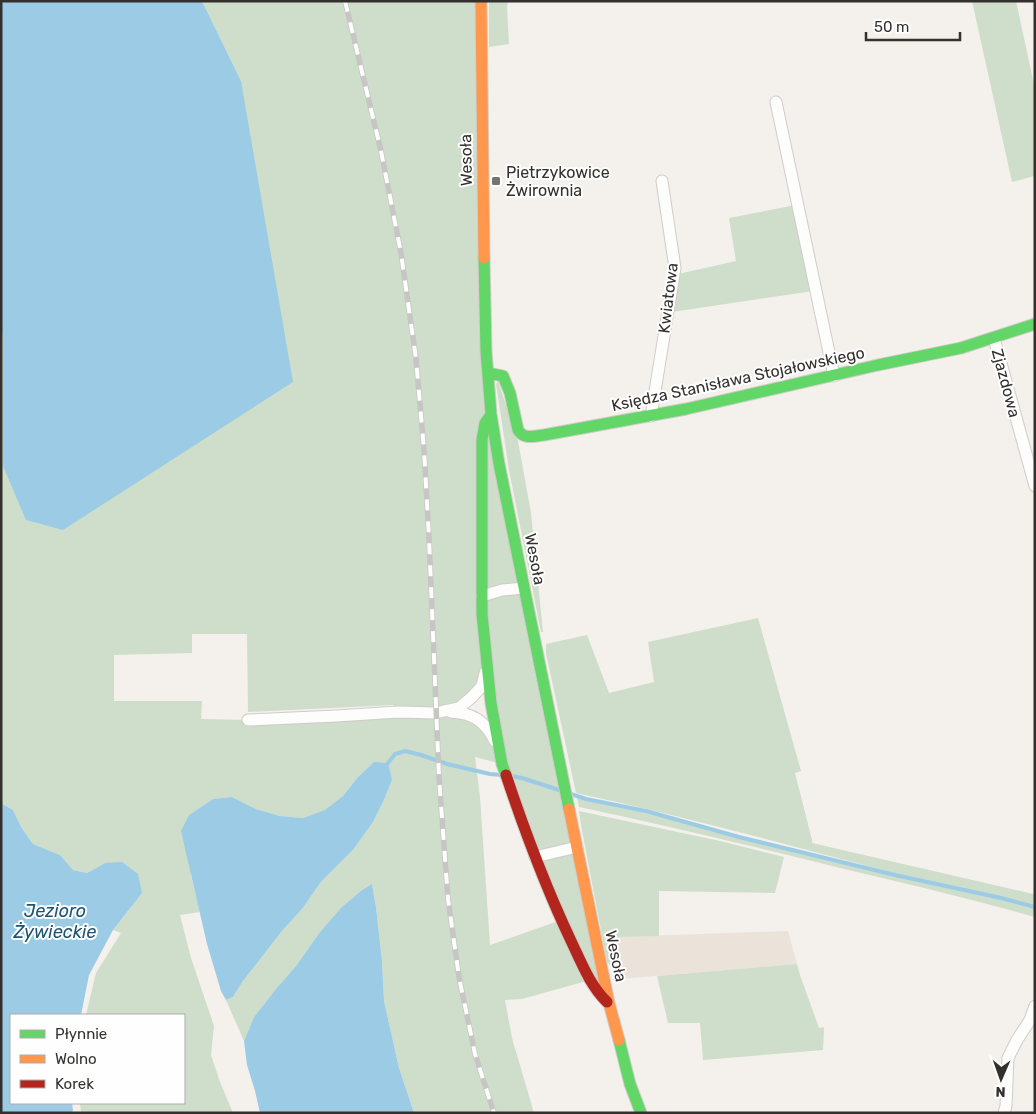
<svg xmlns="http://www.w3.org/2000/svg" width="1036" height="1114" font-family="Rubik,sans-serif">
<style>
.built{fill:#ebe2d9}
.green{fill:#cedeca;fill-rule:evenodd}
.water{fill:#9ccbe6}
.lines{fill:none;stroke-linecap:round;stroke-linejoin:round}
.stream{stroke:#9ccbe6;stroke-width:4}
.street-casing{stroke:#cfccc9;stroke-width:13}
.fast-casing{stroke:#cfccc9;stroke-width:13}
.slow-casing{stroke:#cfccc9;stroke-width:13}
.jam-casing{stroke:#cfccc9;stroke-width:13}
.street{stroke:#fdfdfc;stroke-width:11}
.fast{stroke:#63d668;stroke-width:11}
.slow{stroke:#ff974d;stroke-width:11}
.jam{stroke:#b3261e;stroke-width:11}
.rail-casing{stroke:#c8c6c5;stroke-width:5.5}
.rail{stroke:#fefefe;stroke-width:4;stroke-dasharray:11;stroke-linecap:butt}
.poi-dot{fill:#777370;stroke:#fefefe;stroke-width:2}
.labels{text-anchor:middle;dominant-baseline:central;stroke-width:4;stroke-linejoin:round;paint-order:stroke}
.street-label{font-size:16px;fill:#33302d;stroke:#fefefe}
.poi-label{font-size:16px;fill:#33302d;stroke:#fefefe;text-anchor:start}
.water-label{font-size:18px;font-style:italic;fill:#205571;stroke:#fefefe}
</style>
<rect width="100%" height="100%" fill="#f4f0ec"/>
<path class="built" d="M 788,931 L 797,964 L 620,979 L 616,937 Z"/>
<path class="green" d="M 202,1 L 481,1 L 488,375 L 609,1003 L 590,980 L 522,999 L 505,1000 L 512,1038 L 534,1113 L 414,1113 L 399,1068 L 384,1001 L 382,961 L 376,907 L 372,884 L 362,890 L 346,904 L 320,932 L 296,966 L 275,990 L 254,1017 L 244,1041 L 226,1000 L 233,997 L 243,981 L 282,931 L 302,909 L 321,882 L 353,850 L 373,822 L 384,800 L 392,780 L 374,762 L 358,777 L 343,796 L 326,810 L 303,818 L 280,816 L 256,809 L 232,797 L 213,799 L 189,815 L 191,876 L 200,912 L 180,915 L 191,958 L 214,1026 L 211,1055 L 220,1082 L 233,1113 L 81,1113 L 80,1103 L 184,1103 L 184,1015 L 86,1015 L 96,973 L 121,933 L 113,930 L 142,893 L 105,863 L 87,873 L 73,870 L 60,855 L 33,844 L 21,827 L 13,810 L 1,803 L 1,324 L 3,339 L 241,81 ZM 192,634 L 247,634 L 248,712 L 393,705 L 398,712 L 248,720 L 201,719 L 202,701 L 114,701 L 114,655 L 192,653 ZM 482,686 L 491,732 L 463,712 ZM 475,757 L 502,764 L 561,920 L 490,945 L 480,797 Z
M 489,1 L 508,1 L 507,8 L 509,44 L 489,47 Z
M 972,1 L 1016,1 L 1035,89 L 1035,176 L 1012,182 Z
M 796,205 L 813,291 L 672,312 L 678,274 L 736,261 L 729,218 Z
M 498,381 L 518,441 L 531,513 L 543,632 L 541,632 L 509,470 L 496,384 Z
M 758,618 L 801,771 L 795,773 L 812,840 L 812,843 L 1033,894 L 1035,895 L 1035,906 C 987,892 938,884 890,872 C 786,844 682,816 576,793 L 546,653 L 546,644 L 587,635 L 609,693 L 654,682 L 648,642 Z
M 577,797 C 602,806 629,808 655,815 C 737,837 819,859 902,878 C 946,888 991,896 1035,908 L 1035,917 C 972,899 908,884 844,869 C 756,847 668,826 579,807 Z
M 579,811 L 720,841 L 784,857 L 775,893 L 659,891 L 659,936 L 616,937 L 619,966 L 610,965 L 607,962 L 581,825 Z
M 797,964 L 800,975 L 819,1028 L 824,1027 L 823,1050 L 703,1060 L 700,1023 L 668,1023 L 657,976 Z"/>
<path class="water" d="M 1,1 L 202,1 L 241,81 L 293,382 L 63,530 L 26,520 L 3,466 L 3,339 L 1,324 Z
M 374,762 L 388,763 L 392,780 L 384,800 L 373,822 L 353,850 L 321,882 L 302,909 L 282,931 L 243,981 L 233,997 L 226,1000 L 221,991 L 207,944 L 181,831 L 189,815 L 213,799 L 232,797 L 256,809 L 280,816 L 303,818 L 325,810 L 343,796 L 358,777 Z
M 1,803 L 13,810 L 21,827 L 33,844 L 60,855 L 73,870 L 87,873 L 105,863 L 122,862 L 138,874 L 142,893 L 113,930 L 89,975 L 81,1015 L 11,1015 L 11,1103 L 72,1103 L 73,1110 L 72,1113 L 1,1113 Z
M 372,884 L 376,907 L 382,961 L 384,1001 L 399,1068 L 414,1113 L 260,1113 L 255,1091 L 247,1065 L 244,1041 L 254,1017 L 275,990 L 296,966 L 320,932 L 342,907 L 362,890 Z"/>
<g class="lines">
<path class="stream" d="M 388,763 L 395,754 L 405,751 L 421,755 L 447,764 L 490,774 L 502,775
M 511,776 L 522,778 L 562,791
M 571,794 L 586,799 L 646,811 L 739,837 L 895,875 L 1001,898 L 1035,907"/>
<g class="street-casing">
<path id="street" d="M 776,102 L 834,376
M 994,338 L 1035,486
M 651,416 L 675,268 L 662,181
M 482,596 L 502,590 L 524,588
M 451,712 C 473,713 485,721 495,741
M 248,720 L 336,716 L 398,712 L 436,713 L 444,711 L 459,708 L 472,697 L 482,686 L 485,673
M 535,857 L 577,847
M 1004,1113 L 1006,1106 L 1008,1058 L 1017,1040 L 1030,1020 L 1035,1006"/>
</g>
<g class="fast-casing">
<path id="fast" d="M 484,258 L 486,351 L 491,414 L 499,464 L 569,809
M 488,375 L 493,374 L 503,376 L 510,393 L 518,430 C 524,440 534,436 544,435 L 686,409 L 878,365 L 961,348 L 1035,324
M 490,416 L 485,423 L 482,440 L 482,614 L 491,703 L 502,764 L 506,775
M 619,1040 L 630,1084 L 641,1113"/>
</g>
<g class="slow-casing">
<path id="slow" d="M 481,1 L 484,258
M 569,809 L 609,1003 L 619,1040"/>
</g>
<g class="jam-casing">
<path id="jam" d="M 506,775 C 525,832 546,888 572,943 C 582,964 590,985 607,1002"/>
</g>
<use href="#street" class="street"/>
<use href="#fast" class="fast"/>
<use href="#slow" class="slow"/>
<use href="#jam" class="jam"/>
<g class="rail-casing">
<path id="rail" d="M 345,1 L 381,151 L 401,253 L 416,359 L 424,450 L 429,538 L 439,777 L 448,899 L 459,977 L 475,1054 L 494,1113"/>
</g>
<use href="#rail" class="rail"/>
</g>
<rect class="poi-dot" x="491" y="176" width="10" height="10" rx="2.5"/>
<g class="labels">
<g class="street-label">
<text transform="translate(466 160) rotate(-91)">Wesoła</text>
<text transform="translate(668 298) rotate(-83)">Kwiatowa</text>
<text transform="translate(738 379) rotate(-12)">Księdza Stanisława Stojałowskiego</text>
<text transform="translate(1006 383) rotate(75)">Zjazdowa</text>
<text transform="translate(535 559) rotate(79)">Wesoła</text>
<text transform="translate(616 956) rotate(78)">Wesoła</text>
</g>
<g class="poi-label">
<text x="506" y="172">Pietrzykowice<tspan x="506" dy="18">Żwirownia</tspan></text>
</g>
<g class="water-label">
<text x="55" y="911">Jezioro<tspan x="55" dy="21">Żywieckie</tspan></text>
</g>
</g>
<rect width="1036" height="1114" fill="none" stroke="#33302d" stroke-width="5"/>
<rect x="10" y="1014" width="175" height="90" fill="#fefefe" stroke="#adacaa"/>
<rect x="20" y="1030" width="25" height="8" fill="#63d668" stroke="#adacaa"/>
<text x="55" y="1039" font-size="15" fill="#33302d">Płynnie</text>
<rect x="20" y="1055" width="25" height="8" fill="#ff974d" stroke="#adacaa"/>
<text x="55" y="1064" font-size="15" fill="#33302d">Wolno</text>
<rect x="20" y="1080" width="25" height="8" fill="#b3261e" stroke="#adacaa"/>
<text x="55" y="1089" font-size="15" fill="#33302d">Korek</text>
<g transform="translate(1001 1079) rotate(182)" stroke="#fefefe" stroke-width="4" paint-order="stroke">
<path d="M0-4L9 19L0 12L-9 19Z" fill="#33302d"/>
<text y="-8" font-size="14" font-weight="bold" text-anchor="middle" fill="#33302d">N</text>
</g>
<path d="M866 32v8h94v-8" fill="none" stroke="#33302d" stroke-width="2.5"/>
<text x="874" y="32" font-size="15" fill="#33302d" stroke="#fefefe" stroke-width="4" paint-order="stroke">50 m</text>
</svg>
